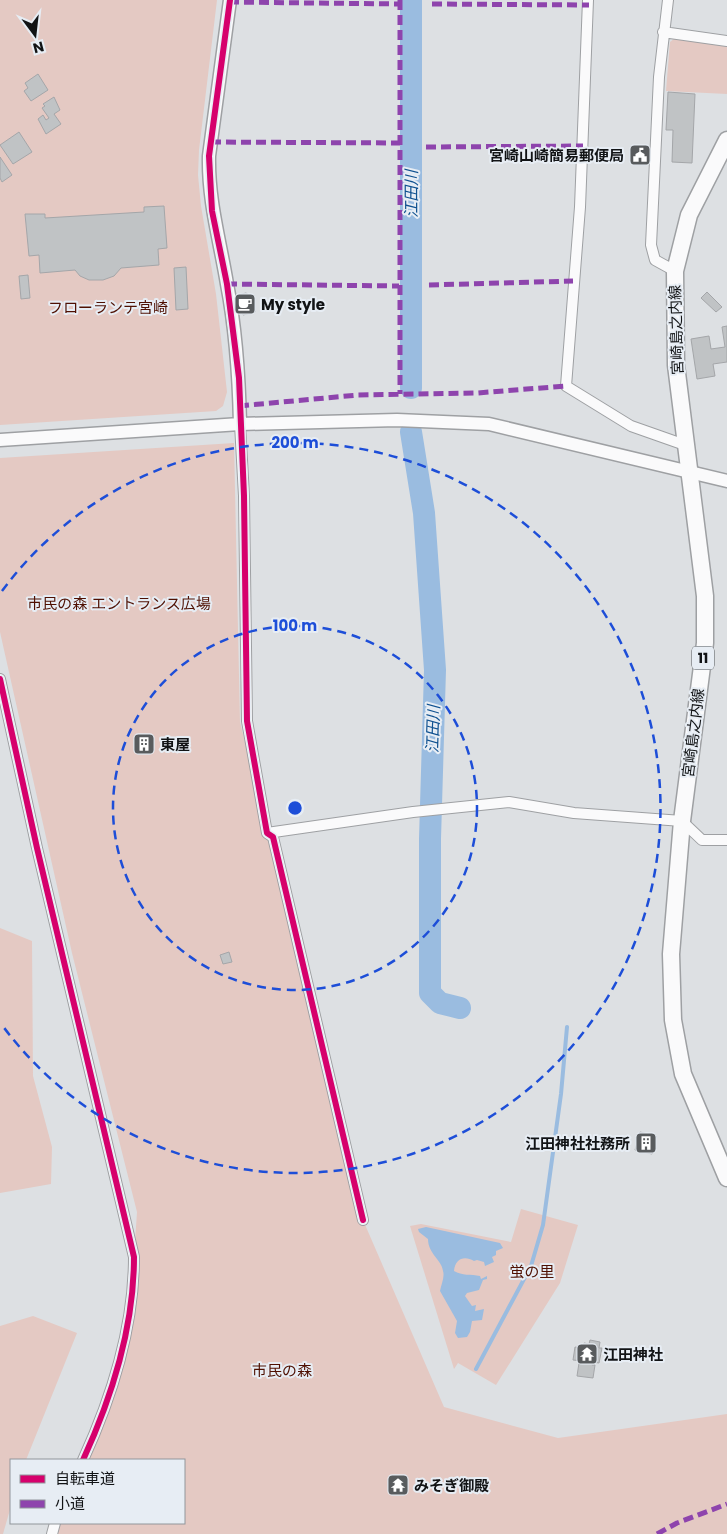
<svg xmlns="http://www.w3.org/2000/svg" width="727" height="1534" font-family="Poppins,'Noto Sans JP',sans-serif">
<style>
.green{fill:#e4c9c3}
.water{fill:#9abce0}
.lines{fill:none;stroke-linecap:round;stroke-linejoin:round}
.stream{stroke:#9abce0;stroke-width:4}
.river{stroke:#9abce0;stroke-width:22}
.building{fill:#c0c3c5;stroke:#a4a6a9}
.minor-casing{stroke:#9ea0a3;stroke-width:12}
.tertiary-casing{stroke:#9ea0a3;stroke-width:15}
.primary-casing{stroke:#9ea0a3;stroke-width:19}
.minor{stroke:#fafafb;stroke-width:10}
.tertiary{stroke:#fafafb;stroke-width:12}
.primary{stroke:#fafafb;stroke-width:16}
.quiet{stroke:#8e44ad;stroke-width:5;stroke-dasharray:10 5;stroke-linecap:butt}
.cycleway-casing{stroke:#e7edf4;stroke-width:9}
.cycleway{stroke:#d6006c;stroke-width:6}
.ring{fill:none;stroke:#1d4ed8;stroke-width:2.5;stroke-dasharray:9 6}
.labels{text-anchor:middle;dominant-baseline:central;stroke-width:4;stroke-linejoin:round;paint-order:stroke}
.shield{fill:#e7edf4;stroke:#515458;stroke-width:1}
.shield-label{font-size:14px;font-weight:bold;fill:#111315}
.poi-label{font-size:15px;font-weight:bold;fill:#111315;stroke:#e7edf4;text-anchor:start}
.park-label{font-size:15px;fill:#4f1002;stroke:#e7edf4}
.street-label{font-size:15px;fill:#111315;stroke:#e7edf4}
.water-label{font-size:16px;font-style:italic;fill:#0f5190;stroke:#e7edf4}
.centre{fill:#1d4ed8;stroke:#e7edf4;stroke-width:2.5}
.ring-label{font-size:15px;text-anchor:middle;font-weight:bold;fill:#1d4ed8;stroke:#e7edf4;stroke-width:4;stroke-linejoin:round;paint-order:stroke}
</style>
<rect width="100%" height="100%" fill="#dde0e3"/>
<path class="green" d="M 0,0 L 217,0 L 199,150 L 198,175 L 201,206 L 216,294 L 227,392 L 223,406 L 216,411 L 0,425 Z
M 675,38 L 727,44 L 727,94 L 666,91 L 670,42 Z
M 234,443 L 240,722 L 363,1220 L 444,1407 L 558,1438 L 727,1414 L 727,1534 L 52,1534 L 55,1523 L 184,1523 L 184,1460 L 83,1460 L 121,1357 L 134,1257 L 137,1212 L 72,953 L 0,632 L 0,458 Z
M 0,928 L 32,941 L 33,1076 L 52,1147 L 51,1184 L 0,1193 Z
M 521,1209 L 578,1225 L 560,1283 L 496,1385 L 458,1363 L 454,1369 L 410,1226 L 421,1224 L 511,1242 Z
M 33,1316 L 77,1333 L 26,1460 L 11,1460 L 11,1506 L 3,1534 L 0,1534 L 0,1326 Z"/>
<path class="water" d="M 426,1227 L 500,1243 L 503,1248 L 496,1251 L 496,1255 L 492,1257 L 494,1262 L 485,1266 L 484,1262 L 477,1260 L 474,1261 C 464,1255 455,1259 454,1271 C 462,1276 471,1274 480,1276 L 481,1279 L 487,1276 L 487,1279 L 483,1280 L 479,1290 L 467,1293 L 465,1296 L 472,1306 L 476,1305 L 475,1311 L 484,1309 L 482,1320 L 472,1321 L 470,1332 L 467,1337 L 458,1338 L 455,1333 L 457,1321 L 440,1291 C 441,1285 445,1277 443,1271 C 442,1260 428,1254 428,1239 L 419,1232 L 418,1229 Z"/>
<g class="lines">
<path class="stream" d="M 476,1369 L 531,1266 L 543,1225 L 561,1094 L 567,1027"/>
<path class="river" d="M 411,388 L 411,0
M 411,432 L 424,513 L 435,670 L 430,839 L 430,993 L 440,1003 L 460,1008"/>
</g>
<path class="building" d="M 38,74 L 48,90 L 31,101 L 24,91 L 28,88 L 25,83 Z
M 668,92 L 695,94 L 692,163 L 672,162 L 673,130 L 666,130 Z
M 54,97 L 60,110 L 54,114 L 61,124 L 46,134 L 38,119 L 43,115 L 46,120 L 49,118 L 42,108 L 45,106 L 43,104 Z
M 19,132 L 32,152 L 13,164 L 0,145 Z
M 644,146 L 647,162 L 635,164 L 632,148 Z
M 0,157 L 12,175 L 2,182 L 0,178 Z
M 164,206 L 167,248 L 158,249 L 159,265 L 121,268 L 114,276 L 103,280 L 89,280 L 80,276 L 75,270 L 40,273 L 39,255 L 29,256 L 25,214 L 45,214 L 45,218 L 144,212 L 144,207 Z
M 186,267 L 188,309 L 176,310 L 174,268 Z
M 28,275 L 30,298 L 21,299 L 19,276 Z
M 707,292 L 722,307 L 716,312 L 701,298 Z
M 246,293 L 249,295 L 250,307 L 254,306 L 255,312 L 243,315 L 238,295 Z
M 727,326 L 727,362 L 713,364 L 715,376 L 697,379 L 691,339 L 709,336 L 711,349 L 725,347 L 722,327 Z
M 149,737 L 151,749 L 140,751 L 138,739 Z
M 229,952 L 232,962 L 223,964 L 220,955 Z
M 640,1132 L 656,1136 L 652,1154 L 635,1150 Z
M 590,1340 L 600,1342 L 599,1348 L 602,1348 L 599,1363 L 592,1362 L 592,1365 L 595,1365 L 593,1378 L 577,1376 L 579,1363 L 582,1364 L 583,1361 L 573,1360 L 575,1347 L 583,1348 L 584,1343 L 589,1344 Z"/>
<g class="lines">
<g class="minor-casing">
<path id="minor" d="M 588,0 L 580,207 L 566,386 L 631,426 L 685,445
M 668,0 L 659,77 L 651,245 L 655,260 L 675,271
M 663,32 L 727,41
M 240,424 L 244,496 L 247,721 L 267,833 L 273,837 L 363,1220
M 0,679 L 37,848 L 134,1257 C 134,1327 112,1397 83,1460
M 267,833 L 413,812 L 509,802 L 574,813 L 682,821 L 702,840 L 727,840
M 52,1534 L 55,1523"/>
</g>
<g class="tertiary-casing">
<path id="tertiary" d="M 230,0 L 209,156 C 208,201 220,241 227,284 C 236,330 239,378 240,424
M 0,440 L 240,424 L 397,420 L 489,424 L 727,481"/>
</g>
<g class="primary-casing">
<path id="primary" d="M 727,140 L 689,215 L 675,271 L 676,365 L 705,596 L 705,643 L 682,821 L 671,954 L 673,1020 L 683,1074 L 727,1178"/>
</g>
<use href="#minor" class="minor"/>
<use href="#tertiary" class="tertiary"/>
<use href="#primary" class="primary"/>
<path class="quiet" d="M 400,0 L 400,394
M 229,2 L 400,4
M 432,4 L 589,5
M 211,142 L 400,143
M 426,147 L 583,146
M 227,284 L 399,286
M 429,285 L 573,281
M 239,406 L 358,395 L 477,393 L 566,386
M 657,1534 L 677,1523 L 727,1504"/>
<g class="cycleway-casing">
<path id="cycleway" d="M 230,0 L 209,156 L 212,211 L 227,284 L 239,378 L 244,496 L 247,721 L 267,833 L 273,837 L 363,1220
M 0,679 L 37,848 L 134,1257 C 134,1327 112,1397 83,1460"/>
</g>
<use href="#cycleway" class="cycleway"/>
</g>
<g class="ring">
<circle cx="295" cy="808" r="182"/>
<path d="M2 591A365 365 0 1 1 2 1025"/>
</g>
<defs>
<g id="civic-square" transform="scale(1.125)"><rect x="-9" y="-9" width="18" height="18" rx="4" fill="#585b5d" stroke="#e7edf4"/><path d="M-.6-6.5H3V-4.5H.6V-3L4-1V1h2V6H-6V1h2V-1L-.6-3ZM-1.2 2.5V6h2.4V2.5Z" fill="#fff"/></g>
<g id="cafe-square" transform="scale(1.125)"><rect x="-9" y="-9" width="18" height="18" rx="4" fill="#585b5d" stroke="#e7edf4"/><path d="M-5.5-4.5H6V0H3Q3 3.5 0 3.5H-2.5Q-5.5 3.5-5.5 0ZM3-3.2v2h1.7v-2ZM-6 4.5H4V6H-6Z" fill="#fff"/></g>
<g id="building-square" transform="scale(1.125)"><rect x="-9" y="-9" width="18" height="18" rx="4" fill="#585b5d" stroke="#e7edf4"/><path d="M-4-6H4V6H1V3H-1V6H-4ZM-2.5-4.3h1.7v1.8h-1.7ZM.8-4.3h1.7v1.8H.8ZM-2.5-1h1.7V.8h-1.7ZM.8-1h1.7V.8H.8Z" fill="#fff"/></g>
<g id="temple-square" transform="scale(1.125)"><rect x="-9" y="-9" width="18" height="18" rx="4" fill="#585b5d" stroke="#e7edf4"/><path d="M0-6L5-2H3V0L6.5 2.5H4V6H1.5V3h-3V6H-4V2.5H-6.5L-3 0V-2H-5Z" fill="#fff"/></g>
</defs>
<g fill-rule="evenodd">
<use href="#civic-square" x="640" y="155"/>
<use href="#cafe-square" x="245" y="304"/>
<use href="#building-square" x="144" y="744"/>
<use href="#building-square" x="646" y="1143"/>
<use href="#temple-square" x="587" y="1354"/>
<use href="#temple-square" x="398" y="1485"/>
</g>
<g class="labels">
<rect class="shield" x="692" y="646.5" width="22" height="23" rx="4"/>
<g class="shield-label">
<text x="703" y="658">11</text>
</g>
<g class="poi-label">
<text x="624" y="155" text-anchor="end">宮崎山崎簡易郵便局</text>
<text x="261" y="304">My style</text>
<text x="160" y="744">東屋</text>
<text x="630" y="1143" text-anchor="end">江田神社社務所</text>
<text x="603" y="1354">江田神社</text>
<text x="414" y="1485">みそぎ御殿</text>
</g>
<g class="park-label">
<text x="108" y="307">フローランテ宮崎</text>
<text x="119" y="603">市民の森 エントランス広場</text>
<text x="532" y="1271">蛍の里</text>
<text x="282" y="1370">市民の森</text>
</g>
<g class="street-label">
<text transform="translate(676 330) rotate(-92)">宮崎島之内線</text>
<text transform="translate(693 733) rotate(-83)">宮崎島之内線</text>
</g>
<g class="water-label">
<text transform="translate(411 194) rotate(-90)">江田川</text>
<text transform="translate(433 729) rotate(-88)">江田川</text>
</g>
</g>
<circle cx="295" cy="808" r="8" class="centre"/>
<g class="ring-label">
<text x="295" y="448">200 m</text>
<text x="295" y="631">100 m</text>
</g>
<rect x="10" y="1459" width="175" height="65" fill="#e7edf4" stroke="#91969b"/>
<rect x="20" y="1475" width="25" height="8" fill="#d6006c" stroke="#91969b"/>
<text x="55" y="1484" font-size="15" fill="#111315">自転車道</text>
<rect x="20" y="1500" width="25" height="8" fill="#8e44ad" stroke="#91969b"/>
<text x="55" y="1509" font-size="15" fill="#111315">小道</text>
<g transform="translate(35 35) rotate(165)" stroke="#e7edf4" stroke-width="4" paint-order="stroke">
<path d="M0-4L9 19L0 12L-9 19Z" fill="#111315"/>
<text y="-8" font-size="14" font-weight="bold" text-anchor="middle" fill="#111315">N</text>
</g>
</svg>
